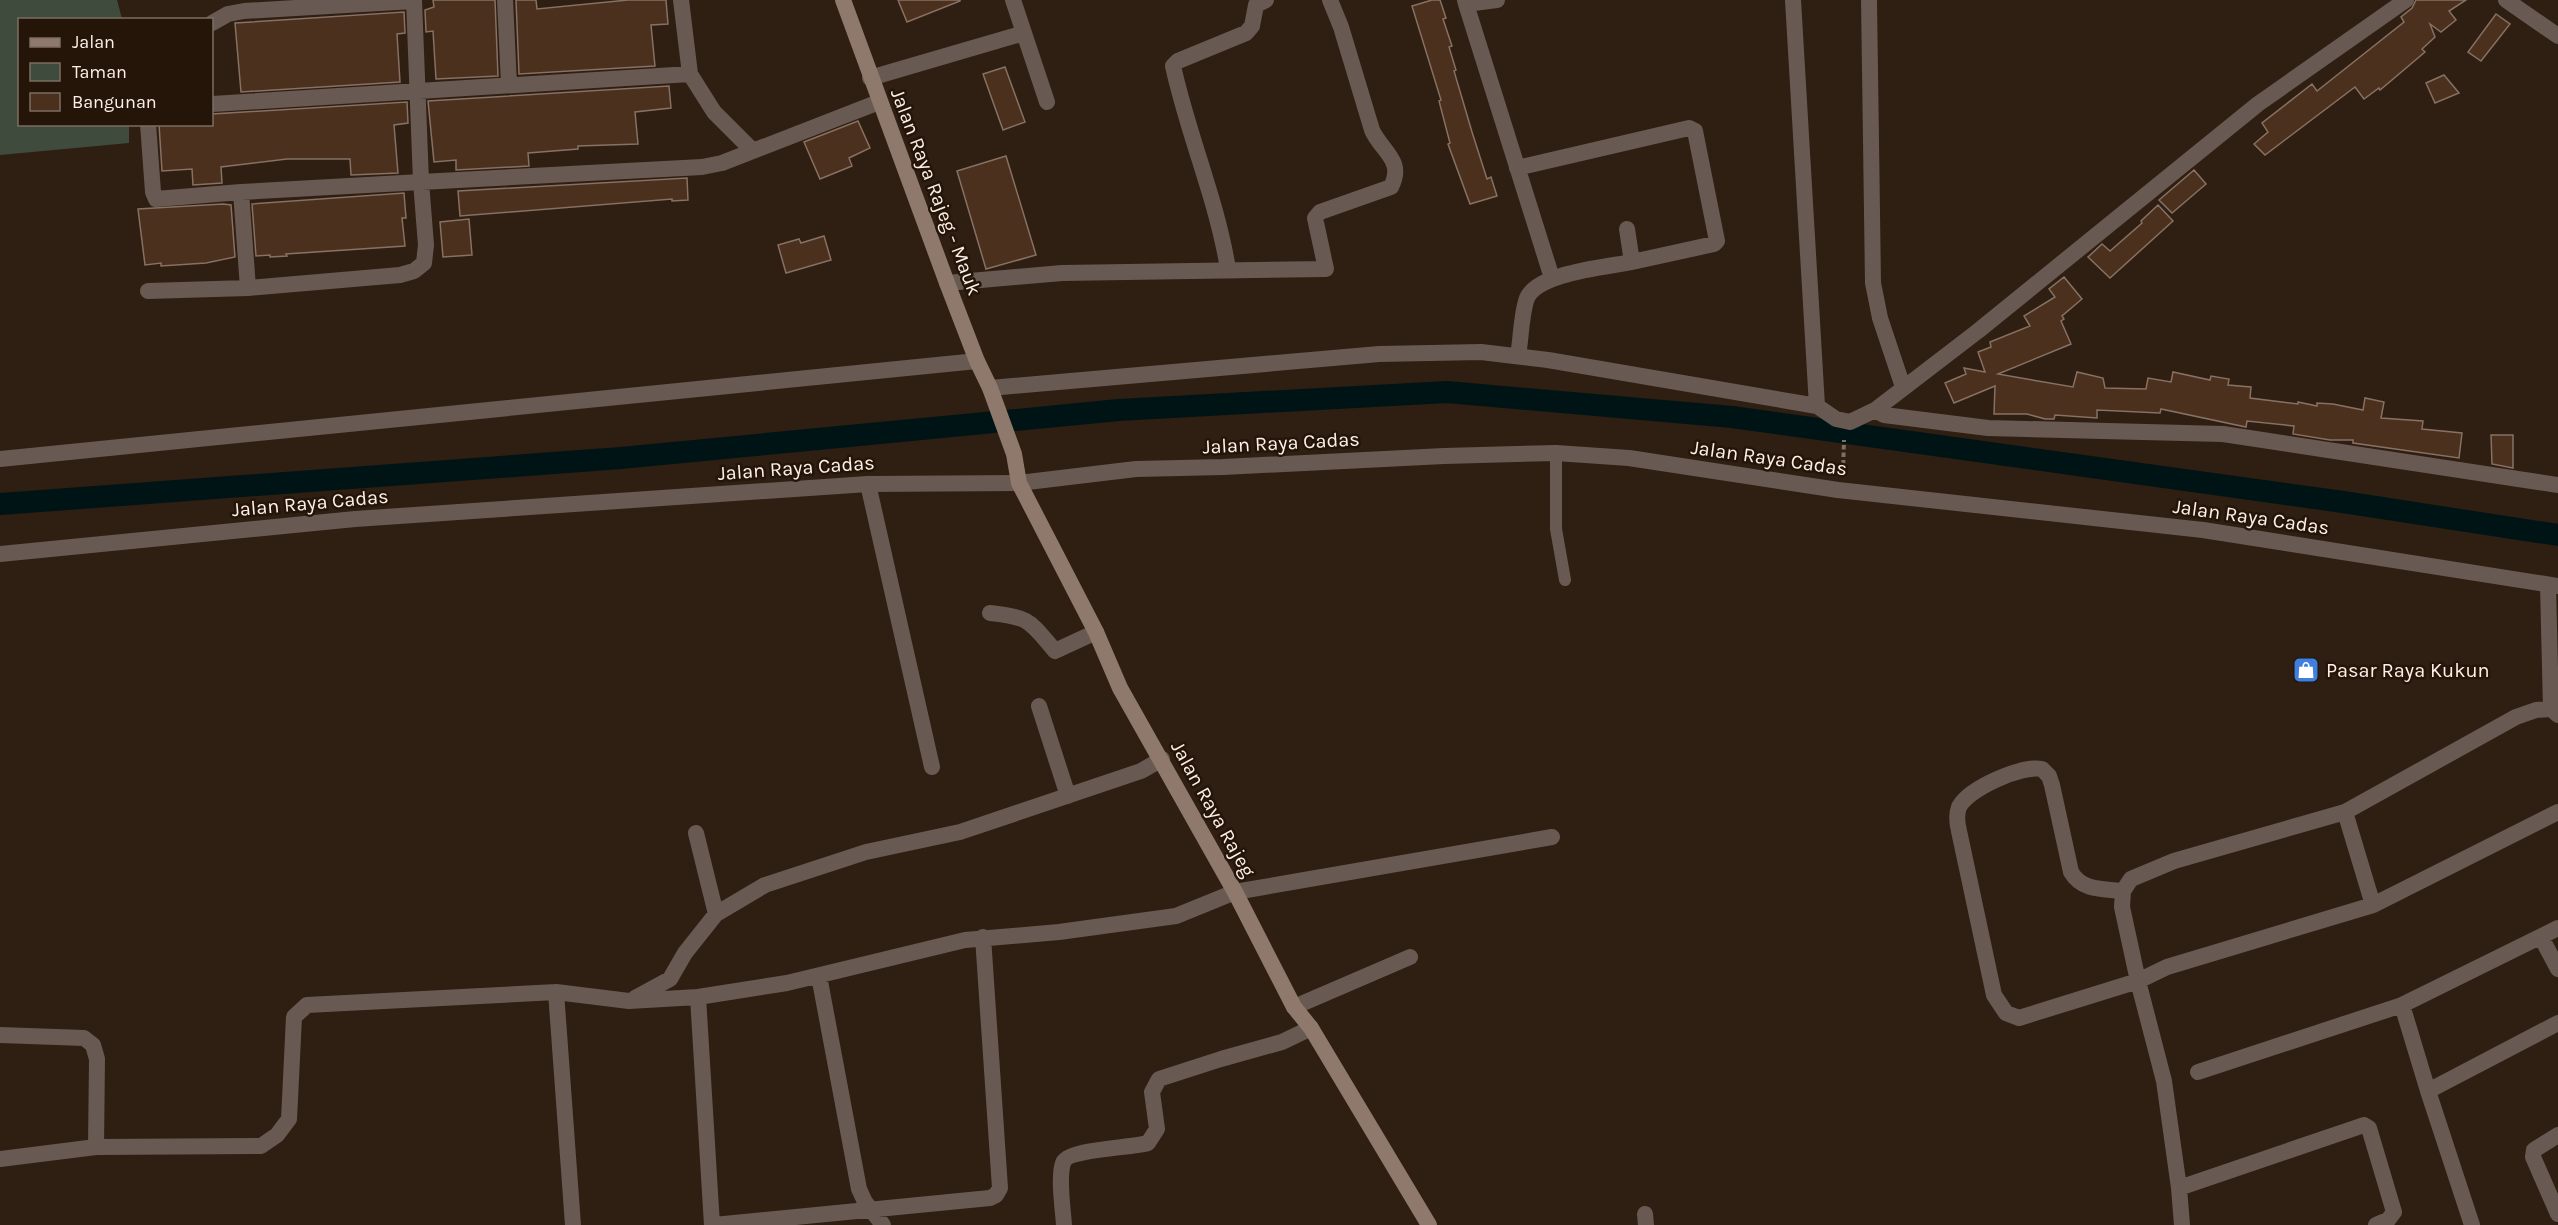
<svg xmlns="http://www.w3.org/2000/svg" width="2558" height="1225" font-family="Karla,sans-serif">
<style>
.green{fill:#3f4c3d}
.lines{fill:none;stroke-linecap:round;stroke-linejoin:round}
.canal{stroke:#001416;stroke-width:22}
.building{fill:#4a301d;stroke:#867163;stroke-width:1.5}
.path{stroke:#7e6f64;stroke-width:4;stroke-dasharray:4.5 3;stroke-linecap:butt}
.service{stroke:#685a52;stroke-width:12}
.minor{stroke:#685a52;stroke-width:16}
.tertiary{stroke:#685a52;stroke-width:16}
.secondary{stroke:#8f796c;stroke-width:16}
.labels{text-anchor:middle;dominant-baseline:central;stroke-width:5;stroke-linejoin:round;paint-order:stroke}
.street-label{font-size:20px;fill:#fcf0e8;stroke:#251509}
.poi-label{font-size:20px;fill:#fcf0e8;stroke:#251509;text-anchor:start}
</style>
<rect width="100%" height="100%" fill="#2f1e12"/>
<path class="green" d="M 0,0 L 117,0 L 122,19 L 20,20 L 20,124 L 129,125 L 129,143 L 0,155 Z"/>
<g class="lines">
<path class="canal" d="M 0,504 L 621,458 L 1119,410 L 1447,392 L 1732,417 L 2343,502 L 2558,535"/>
</g>
<path class="building" d="M 433,0 L 495,0 L 498,76 L 436,79 L 433,31 L 426,32 L 425,10 L 434,7 Z
M 516,0 L 536,0 L 537,9 L 628,0 L 666,0 L 668,24 L 651,25 L 655,66 L 519,74 Z
M 898,0 L 960,0 L 960,1 L 907,22 Z
M 1432,0 L 1440,0 L 1446,18 L 1443,19 L 1452,46 L 1449,47 L 1456,70 L 1454,71 L 1472,132 L 1487,179 L 1491,177 L 1497,196 L 1470,204 L 1448,144 L 1450,143 L 1439,101 L 1441,100 L 1412,6 Z
M 2416,0 L 2466,0 L 2449,11 L 2456,20 L 2441,32 L 2430,24 L 2435,37 L 2422,49 L 2425,52 L 2380,90 L 2379,88 L 2364,99 L 2355,87 L 2265,155 L 2254,144 L 2268,132 L 2262,123 L 2312,84 L 2317,91 L 2404,22 L 2401,17 L 2412,8 Z
M 404,12 L 405,33 L 397,34 L 400,82 L 241,92 L 235,23 Z
M 2496,14 L 2510,24 L 2481,61 L 2468,52 Z
M 1005,67 L 1025,122 L 1003,130 L 983,74 Z
M 2444,75 L 2459,93 L 2435,103 L 2426,83 Z
M 669,86 L 671,108 L 635,112 L 638,144 L 578,146 L 578,149 L 528,153 L 529,166 L 456,170 L 456,160 L 434,162 L 428,101 Z
M 407,102 L 408,123 L 394,125 L 398,173 L 351,175 L 350,159 L 287,159 L 221,167 L 222,183 L 193,185 L 192,169 L 162,171 L 159,124 L 212,124 L 212,114 Z
M 858,121 L 870,148 L 849,158 L 852,166 L 820,179 L 804,142 Z
M 1006,156 L 1036,255 L 986,269 L 957,171 Z
M 2194,170 L 2206,184 L 2172,213 L 2159,200 Z
M 687,178 L 688,200 L 672,201 L 672,199 L 460,216 L 458,191 Z
M 404,193 L 406,218 L 402,218 L 405,246 L 286,254 L 287,256 L 270,257 L 270,255 L 256,256 L 252,204 Z
M 223,204 L 231,205 L 235,257 L 206,263 L 161,266 L 161,263 L 145,265 L 138,209 Z
M 2158,205 L 2173,221 L 2110,278 L 2088,257 L 2102,244 L 2110,251 L 2142,223 L 2141,221 Z
M 469,219 L 472,255 L 443,257 L 440,222 Z
M 824,236 L 831,260 L 786,273 L 778,245 L 799,239 L 801,243 Z
M 2064,277 L 2082,299 L 2062,316 L 2064,319 L 2061,321 L 2071,344 L 1998,374 L 2073,387 L 2077,372 L 2103,378 L 2105,388 L 2146,389 L 2148,378 L 2171,382 L 2173,372 L 2210,380 L 2211,376 L 2229,379 L 2228,385 L 2251,387 L 2250,398 L 2298,404 L 2298,402 L 2317,406 L 2317,403 L 2333,404 L 2363,410 L 2365,398 L 2384,402 L 2381,418 L 2423,421 L 2422,429 L 2462,433 L 2459,458 L 2353,443 L 2353,440 L 2330,440 L 2293,434 L 2294,426 L 2247,421 L 2246,427 L 2161,409 L 2160,413 L 2097,410 L 2097,418 L 2055,415 L 2054,419 L 2045,419 L 2027,414 L 1994,414 L 1995,386 L 1954,403 L 1945,383 L 1966,374 L 1964,368 L 1985,372 L 1978,352 L 1991,347 L 1990,342 L 2030,326 L 2024,316 L 2055,297 L 2049,289 Z
M 2491,435 L 2513,435 L 2513,468 L 2492,464 Z"/>
<g class="lines">
<path class="path" d="M 1843,472 L 1844,440"/>
<path class="service" d="M 1556,453 L 1556,529 L 1565,580"/>
<path class="minor" d="M 414,0 L 421,182 L 702,167 L 722,163 L 879,102
M 505,0 L 509,84
M 681,0 L 690,74
M 1465,0 L 1466,4 L 1497,0
M 1793,0 L 1817,406
M 1869,0 L 1873,283 L 1880,318 L 1903,387
M 2506,0 L 2558,36
M 1466,4 L 1552,278
M 212,23 L 228,14 L 244,11 L 414,1
M 1024,33 L 1047,102
M 870,78 L 1024,33 L 1013,0
M 212,104 L 690,74 L 714,112 L 753,151
M 148,124 L 153,192 L 156,199 L 241,192 L 421,182 L 426,245 L 424,263 L 414,271 L 400,275 L 248,288 L 148,291
M 1517,168 L 1689,128 L 1695,131 L 1717,241 L 1714,244 L 1632,262
M 241,192 L 248,288
M 1228,269 C 1217,200 1188,135 1173,66 L 1178,61 L 1246,33 L 1252,26 L 1256,5 L 1266,0
M 947,283 L 1062,273 L 1326,269 L 1315,218 L 1320,212 L 1391,187 C 1405,160 1381,151 1372,130 L 1341,27 L 1330,0
M 1518,356 C 1521,339 1521,318 1526,301 C 1533,273 1607,267 1632,262 L 1627,229
M 990,388 L 1379,354 L 1481,352 L 1548,360 L 1817,406 L 1836,419 L 1850,422 L 1875,410 L 1978,331 L 2258,104 L 2406,0
M 1875,410 L 1884,415 L 1988,428 L 2223,434 L 2558,485
M 0,459 L 977,361
M 868,484 L 932,767
M 2548,585 L 2551,709
M 990,613 C 1031,617 1030,622 1055,651 L 1096,632
M 1039,706 L 1068,796
M 2345,812 L 2516,717 L 2536,710 L 2551,709 L 2558,715
M 696,833 L 716,914
M 2123,891 C 2103,889 2082,891 2071,872 L 2052,785 L 2049,776 L 2042,769 C 2022,765 1969,788 1959,807 C 1956,815 1957,823 1959,831 L 1994,995 L 2006,1013 L 2019,1018 L 2138,981 L 2167,967 L 2373,905 L 2558,812
M 2541,937 L 2558,969
M 819,976 L 859,1189 L 865,1202 L 883,1225
M 556,992 L 573,1225
M 698,997 L 712,1225
M 635,998 L 670,979 L 685,953 L 716,914 L 765,885 L 866,852 L 960,832 L 1141,771 L 1162,759
M 2402,1005 L 2428,1091
M 1294,1007 L 1410,957
M 0,1035 L 84,1038 L 93,1045 L 97,1059 L 96,1147
M 2198,1072 L 2402,1005 L 2558,928
M 2558,1135 L 2534,1150 L 2533,1157 L 2558,1214
M 0,1159 L 96,1147 L 261,1146 L 277,1135 L 289,1119 L 294,1017 L 307,1005 L 556,992 L 629,1001 L 698,997 L 787,983 L 965,940 L 1059,932 L 1176,916 L 1235,892 L 1552,837
M 2179,1188 L 2364,1125 L 2369,1128 L 2394,1212 L 2388,1220 L 2376,1225
M 1645,1214 L 1646,1225
M 714,1225 L 990,1198 L 996,1195 L 1000,1188 L 983,937
M 1064,1225 C 1063,1209 1058,1178 1063,1163 C 1067,1149 1131,1148 1148,1143 L 1157,1129 L 1152,1092 L 1159,1079 L 1221,1059 L 1282,1042 L 1311,1028
M 2182,1225 L 2179,1188 L 2164,1081 L 2138,981 L 2122,907 L 2123,891 L 2131,879 L 2174,861 L 2345,812 L 2373,905
M 2472,1225 L 2428,1091 L 2558,1023"/>
<path class="tertiary" d="M 0,554 L 355,519 L 868,484 L 1019,483 L 1136,469 L 1223,467 L 1444,456 L 1556,453 L 1629,458 L 1838,490 L 2203,530 L 2558,586"/>
<path class="secondary" d="M 843,0 L 947,283 L 977,361 L 990,388 L 1014,454 L 1019,483 L 1096,632 L 1120,688 L 1235,892 L 1294,1007 L 1311,1028 L 1429,1225"/>
</g>
<defs>
<g id="shop-square" transform="scale(1.35)"><rect x="-9" y="-9" width="18" height="18" rx="4" fill="#3f7fe0" stroke="#251509"/><path d="M-5-2.5h2.3a2.7 3.5 0 0 1 5.4 0H5L5.5 6h-11ZM-1.5-2.5h3a1.5 2.3 0 0 0-3 0Z" fill="#fff"/></g>
</defs>
<g fill-rule="evenodd">
<use href="#shop-square" x="2306" y="670"/>
</g>
<g class="labels">
<g class="street-label">
<text transform="translate(936 192) rotate(69)">Jalan Raya Rajeg - Mauk</text>
<text transform="translate(1281 443) rotate(-3)">Jalan Raya Cadas</text>
<text transform="translate(1769 458) rotate(8)">Jalan Raya Cadas</text>
<text transform="translate(796 468) rotate(-4)">Jalan Raya Cadas</text>
<text transform="translate(310 503) rotate(-5)">Jalan Raya Cadas</text>
<text transform="translate(2251 517) rotate(8)">Jalan Raya Cadas</text>
<text transform="translate(1213 809) rotate(61)">Jalan Raya Rajeg</text>
</g>
<g class="poi-label">
<text x="2326" y="670">Pasar Raya Kukun</text>
</g>
</g>
<rect x="18" y="18" width="195" height="108" fill="#251509" stroke="#7b6d62" stroke-width="1.5"/>
<rect x="30" y="38" width="30" height="9" fill="#8f796c" stroke="#7b6d62" stroke-width="1.5"/>
<text x="72" y="48" font-size="18" fill="#fcf0e8">Jalan</text>
<rect x="30" y="63" width="30" height="18" fill="#3f4c3d" stroke="#7b6d62" stroke-width="1.5"/>
<text x="72" y="78" font-size="18" fill="#fcf0e8">Taman</text>
<rect x="30" y="93" width="30" height="18" fill="#4a301d" stroke="#7b6d62" stroke-width="1.5"/>
<text x="72" y="108" font-size="18" fill="#fcf0e8">Bangunan</text>
</svg>
